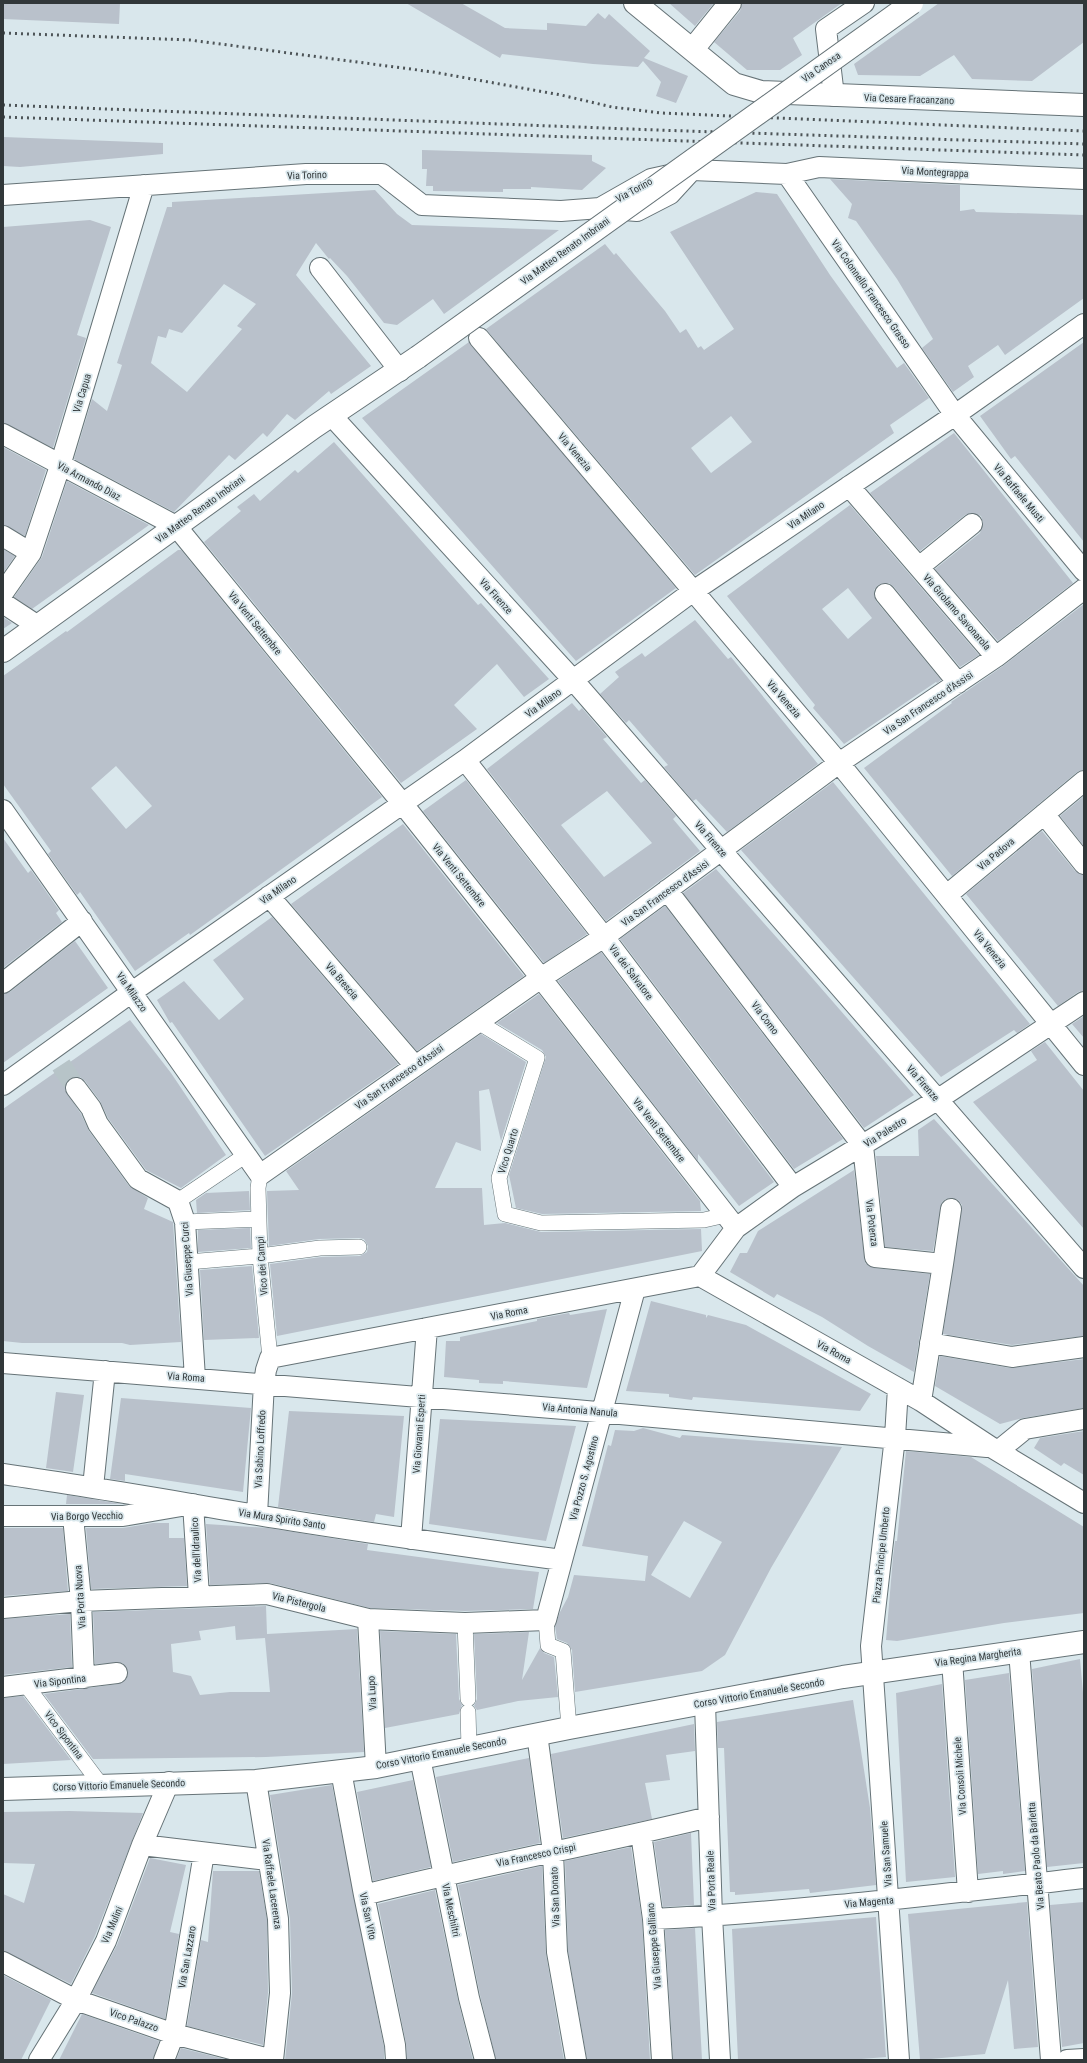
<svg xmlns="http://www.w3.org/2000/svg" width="1087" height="2063" font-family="'Roboto Condensed',sans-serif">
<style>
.building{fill:#b9c1cb;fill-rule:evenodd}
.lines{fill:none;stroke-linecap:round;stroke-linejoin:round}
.minor-tunnel{stroke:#b7c4c8;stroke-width:20;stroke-dasharray:20 10;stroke-linecap:butt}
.pedestrian-casing{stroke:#667377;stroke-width:16}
.minor-casing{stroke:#667377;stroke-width:22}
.tertiary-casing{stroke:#667377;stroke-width:24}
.pedestrian{stroke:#fff;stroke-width:15}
.minor{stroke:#fff;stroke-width:20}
.tertiary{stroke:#fff;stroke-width:22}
.rail{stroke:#4d5457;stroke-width:3;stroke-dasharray:2 4;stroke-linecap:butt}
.tertiary-bridge-casing{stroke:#667377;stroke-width:24;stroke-linecap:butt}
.tertiary-bridge{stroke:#fff;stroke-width:22}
.labels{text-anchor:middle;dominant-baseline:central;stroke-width:3.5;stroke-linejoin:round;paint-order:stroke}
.street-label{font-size:10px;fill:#313739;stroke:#d9e7ec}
</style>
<rect width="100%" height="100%" fill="#d9e7ec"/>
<path class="building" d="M 3,3 L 120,3 L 119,24 L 3,19 Z
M 406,3 L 461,3 L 505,28 L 547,30 L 547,23 L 586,26 L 598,13 L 605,19 L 609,14 L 650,51 L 644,58 L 688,76 L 676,103 L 656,96 L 661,82 L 643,61 L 638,67 L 593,64 L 502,54 L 500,58 Z
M 669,3 L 714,3 L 695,26 Z
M 742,3 L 842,3 L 793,38 L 802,55 L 780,70 L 747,70 L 714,42 L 740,11 Z
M 939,3 L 1084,3 L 1084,42 L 1032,81 L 972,79 L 954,55 L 920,76 L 858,75 L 854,64 Z
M 3,137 L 163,143 L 163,154 L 20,167 L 3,166 Z
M 422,150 L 592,155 L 592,161 L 606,168 L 582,190 L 531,187 L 531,189 L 503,189 L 503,192 L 433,191 L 433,186 L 426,186 L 427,169 L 422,169 Z
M 830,179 L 960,185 L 960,211 L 974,209 L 976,212 L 1084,215 L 1084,298 L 1005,355 L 998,345 L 968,366 L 974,377 L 953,392 L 922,348 L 933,339 L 897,279 L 856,221 L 848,218 L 852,204 Z
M 375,190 L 397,214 L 412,225 L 559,230 L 444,314 L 433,299 L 397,325 L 384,323 L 347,276 L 330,258 L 329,259 L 316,243 L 296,275 L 371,366 L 331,394 L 329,391 L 295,420 L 287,414 L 267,437 L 263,433 L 235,460 L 229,455 L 174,512 L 74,459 L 92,399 L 107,411 L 122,365 L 117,363 L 167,207 L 172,207 L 172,202 ZM 224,284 L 256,304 L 237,326 L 242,329 L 187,392 L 151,363 L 158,336 L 166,338 L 169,329 L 182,333 Z
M 756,192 L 777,194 L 830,275 L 897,368 L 904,363 L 929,398 L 890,425 L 894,433 L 695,575 L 486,329 L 605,244 L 614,255 L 616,253 L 665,311 L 680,333 L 686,329 L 698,348 L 701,346 L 704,350 L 734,329 L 670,232 ZM 731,416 L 752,442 L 711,473 L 691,448 Z
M 90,220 L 111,227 L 77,335 L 86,338 L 53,448 L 3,423 L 3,227 Z
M 469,342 L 676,588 L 576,661 L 362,418 Z
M 1084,342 L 1084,542 L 1015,456 L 1011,459 L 980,416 Z
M 954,433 L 1073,583 L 998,641 L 935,569 L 980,533 L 983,523 L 981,516 L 971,513 L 965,515 L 920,551 L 870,493 Z
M 334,442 L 478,605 L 481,603 L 549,679 L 524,697 L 497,664 L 454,705 L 477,729 L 401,783 L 204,542 L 241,511 L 237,507 L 254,494 L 260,501 L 295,470 L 298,473 Z
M 3,447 L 46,470 L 25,536 L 3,525 Z
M 67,481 L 149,525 L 32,609 L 14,597 L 42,557 Z
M 850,505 L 979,655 L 960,667 L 894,587 L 889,583 L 878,585 L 874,590 L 876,601 L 941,680 L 937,683 L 936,682 L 844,744 L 813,708 L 815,705 L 727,596 ZM 848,588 L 872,618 L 848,639 L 822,609 Z
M 3,549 L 15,556 L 3,573 Z
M 178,550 L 181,550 L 382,797 L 190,935 L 189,933 L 135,971 L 80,892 L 77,895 L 48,854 L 51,851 L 3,784 L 3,676 L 66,631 L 67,632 ZM 116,766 L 152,806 L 126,829 L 91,788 Z
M 1084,604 L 1084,770 L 1077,772 L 952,876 L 864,768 L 952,703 L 951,702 L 1003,666 Z
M 3,617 L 12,623 L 3,629 Z
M 695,620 L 728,659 L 731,657 L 818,764 L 727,832 L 696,799 L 693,801 L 664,767 L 668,765 L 629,720 L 626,723 L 600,694 L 619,677 L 615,672 L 642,653 L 645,657 Z
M 572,703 L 579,711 L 582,708 L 607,737 L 603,739 L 641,783 L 645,780 L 676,816 L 673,819 L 700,851 L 606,921 L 487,769 ZM 607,791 L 652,843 L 604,877 L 561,825 Z
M 466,780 L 587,934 L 544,963 L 423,811 Z
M 833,782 L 1030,1024 L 1017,1033 L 1014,1030 L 941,1077 L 741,850 Z
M 1084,796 L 1084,846 L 1060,816 Z
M 403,824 L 524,976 L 417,1051 L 291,904 Z
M 1042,831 L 1075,871 L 1084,875 L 1084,991 L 1078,992 L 1058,1006 L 966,894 Z
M 3,838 L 28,873 L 31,870 L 59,910 L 56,913 L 62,922 L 3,968 Z
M 716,869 L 794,957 L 914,1095 L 864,1128 L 683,893 Z
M 665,906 L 843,1139 L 794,1169 L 620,939 Z
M 272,917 L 398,1064 L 265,1156 L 172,1022 L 170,1023 L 157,1000 L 184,981 L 219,1020 L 244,999 L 213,960 Z
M 75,941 L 108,988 L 3,1063 L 3,994 L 10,992 Z
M 601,952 L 774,1182 L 739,1206 L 698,1154 L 698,1161 L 558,981 Z
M 539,994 L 700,1201 L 701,1211 L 542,1214 L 516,1208 L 509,1175 L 546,1057 L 542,1050 L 497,1023 Z
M 1084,1016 L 1084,1038 L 1072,1024 Z
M 130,1020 L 171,1073 L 226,1155 L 181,1188 L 146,1170 L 108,1118 L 100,1101 L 85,1081 L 80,1077 L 69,1079 L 66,1083 L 65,1090 L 81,1114 L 89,1131 L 129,1186 L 148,1198 L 144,1209 L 173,1222 L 181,1342 L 130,1345 L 122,1343 L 22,1343 L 3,1341 L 3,1109 Z
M 481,1034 L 526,1062 L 501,1141 L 489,1089 L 479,1091 L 481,1151 L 456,1142 L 435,1188 L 482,1188 L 484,1225 L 505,1223 L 541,1232 L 701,1229 L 702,1251 L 277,1336 L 270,1264 L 321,1257 L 360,1256 L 367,1252 L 368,1246 L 364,1239 L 359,1238 L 319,1239 L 269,1246 L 267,1191 L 299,1190 L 286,1171 Z
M 1045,1042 L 1084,1091 L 1084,1229 L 973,1102 L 1037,1060 L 1031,1051 Z
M 934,1119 L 1084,1286 L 1084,1336 L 1012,1345 L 943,1334 L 962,1205 L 958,1200 L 952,1198 L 946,1199 L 942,1202 L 933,1251 L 885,1247 L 876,1156 L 919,1156 L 918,1130 Z
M 854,1170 L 865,1263 L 874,1268 L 930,1274 L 914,1372 L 868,1346 L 822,1317 L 777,1294 L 774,1298 L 730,1272 L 740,1253 L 747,1253 L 758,1231 Z
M 249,1191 L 250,1210 L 197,1213 L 196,1200 L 206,1193 Z
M 250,1228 L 251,1248 L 198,1252 L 198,1230 Z
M 252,1266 L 259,1338 L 204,1340 L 200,1270 Z
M 651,1301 L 706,1315 L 706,1318 L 708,1315 L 746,1325 L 871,1394 L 860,1411 L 693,1397 L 692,1400 L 669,1397 L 669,1394 L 626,1391 Z
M 607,1309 L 587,1388 L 503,1381 L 503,1384 L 479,1383 L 479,1380 L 444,1377 L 446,1341 L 460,1341 L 460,1337 L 537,1321 L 537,1319 L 569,1313 L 570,1315 Z
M 940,1356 L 1010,1368 L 1084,1359 L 1084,1408 L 1023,1418 L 1000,1424 L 935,1386 Z
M 56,1392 L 84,1395 L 73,1472 L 46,1468 Z
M 121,1398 L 251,1408 L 243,1492 L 125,1474 L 125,1481 L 110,1479 Z
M 289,1411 L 404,1416 L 394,1517 L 376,1514 L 374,1522 L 278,1507 Z
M 440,1419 L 576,1426 L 546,1541 L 429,1524 Z
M 643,1428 L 680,1438 L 682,1435 L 842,1447 L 771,1568 L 725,1655 L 702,1671 L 575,1692 L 572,1650 L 567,1643 L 557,1639 L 555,1626 L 560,1612 L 568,1597 L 574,1575 L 645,1581 L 648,1556 L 582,1546 L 608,1445 L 611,1446 L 615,1430 L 634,1431 ZM 684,1521 L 722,1542 L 690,1598 L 651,1575 Z
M 1084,1431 L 1084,1475 L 1064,1463 L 1061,1466 L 1034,1448 L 1040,1438 Z
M 906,1451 L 971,1457 L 1084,1527 L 1084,1613 L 1004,1623 L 897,1641 L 886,1640 L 893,1557 L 895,1541 L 897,1541 Z
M 67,1495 L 122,1504 L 66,1504 Z
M 153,1523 L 169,1523 L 169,1538 L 184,1538 L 187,1586 L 91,1589 L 86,1528 L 123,1528 Z
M 206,1524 L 268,1528 L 368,1544 L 367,1550 L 500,1568 L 539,1572 L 533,1609 L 465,1611 L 370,1608 L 270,1583 L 210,1585 Z
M 3,1528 L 63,1528 L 68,1591 L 3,1596 Z
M 266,1606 L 267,1634 L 357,1629 L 364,1752 L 266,1757 L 93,1759 L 44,1694 L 118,1684 L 127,1678 L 128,1671 L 122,1663 L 95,1664 L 93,1612 ZM 235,1626 L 236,1640 L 265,1638 L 270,1692 L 230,1692 L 200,1695 L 191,1676 L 173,1672 L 171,1644 L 201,1640 L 199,1631 Z
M 70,1614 L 72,1667 L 3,1675 L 3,1619 Z
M 380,1631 L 456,1634 L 459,1699 L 462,1705 L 459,1714 L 385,1728 Z
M 529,1632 L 522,1680 L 540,1648 L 544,1653 L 554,1657 L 558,1697 L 518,1701 L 477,1710 L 474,1706 L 477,1699 L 474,1634 Z
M 1080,1659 L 1084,1704 L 1084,1863 L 1047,1867 L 1032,1669 Z
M 1009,1673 L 1025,1871 L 1003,1874 L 1003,1871 L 978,1874 L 965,1680 Z
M 942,1684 L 955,1877 L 906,1882 L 896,1693 Z
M 23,1696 L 71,1760 L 3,1764 L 3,1698 Z
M 853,1700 L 870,1808 L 876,1885 L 810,1893 L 809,1889 L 735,1895 L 735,1892 L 730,1892 L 724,1748 L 718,1748 L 717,1722 Z
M 694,1724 L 695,1751 L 666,1755 L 670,1780 L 645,1783 L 652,1819 L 563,1838 L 551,1754 Z
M 529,1758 L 540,1843 L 453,1862 L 436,1777 Z
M 413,1780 L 431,1867 L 373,1881 L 357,1792 Z
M 332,1785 L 384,2047 L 384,2060 L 285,2060 L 292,1993 L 290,1919 L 270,1795 Z
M 69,1811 L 143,1813 L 95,1936 L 71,1984 L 3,1951 L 3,1894 L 24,1903 L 35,1864 L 3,1863 L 3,1812 Z
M 691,1833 L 694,1905 L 663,1907 L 654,1842 Z
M 631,1847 L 642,1920 L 650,2060 L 587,2060 L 568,1951 L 565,1861 Z
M 150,1858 L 186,1865 L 170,1932 L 179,1934 L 165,2019 L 92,1993 L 117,1945 Z
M 542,1866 L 546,1954 L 564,2060 L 496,2060 L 480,1995 L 458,1885 Z
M 213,1871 L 259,1871 L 267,1920 L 268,1993 L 263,2045 L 187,2026 L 201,1940 L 208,1942 Z
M 435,1890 L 458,2000 L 473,2060 L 407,2060 L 406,2043 L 378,1904 Z
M 1027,1902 L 1038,2047 L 1014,2049 L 1008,1980 L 985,2054 L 920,2060 L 908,1914 Z
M 1084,1902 L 1084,2043 L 1062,2047 L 1050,1905 Z
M 876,1917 L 886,2057 L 849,2060 L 738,2060 L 732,1929 Z
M 695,1928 L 702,2060 L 673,2060 L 665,1930 Z
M 3,1975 L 51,2000 L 21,2060 L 3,2060 Z
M 82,2014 L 159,2041 L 153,2060 L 59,2060 Z
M 181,2048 L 228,2060 L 176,2060 Z"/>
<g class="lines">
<path class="minor-tunnel" d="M 61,1065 L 76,1088"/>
<g class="pedestrian-casing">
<path id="pedestrian" d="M 478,1022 L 537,1058 L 499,1178 L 505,1214 L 541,1223 L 704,1220 L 726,1215
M 260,1175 L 258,1188 L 260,1256 L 270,1358
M 178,1201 L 246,1155
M 185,1222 L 259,1219
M 188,1262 L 260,1256 L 320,1248 L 359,1247
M 546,1620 L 548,1645 L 563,1651 L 569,1728
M 465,1623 L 468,1699
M 26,1685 L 101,1785
M 468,1712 L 469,1748"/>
</g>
<g class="minor-casing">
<path id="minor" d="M 834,96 L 826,29 L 864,3
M 787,174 L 955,415 L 1084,571
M 3,195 L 306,174 L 382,174 L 422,205 L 561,211 L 600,208 L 637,211 L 670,194 L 692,170
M 600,208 L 651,179 L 692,170 L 787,174 L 819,167 L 1084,179
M 320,268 L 400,371
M 479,338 L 839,763 L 1084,1065
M 331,415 L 574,681 L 1084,1268
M 3,434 L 176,526 L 402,803 L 541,978 L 736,1228
M 849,486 L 996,657
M 3,536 L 31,553
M 919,567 L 972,524
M 3,593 L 31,553 L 60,466 L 144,185
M 885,594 L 958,683
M 3,603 L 38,626
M 465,760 L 604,937 L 793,1187
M 3,810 L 260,1175 L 541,978 L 604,937 L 839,763 L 996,657 L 1084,589
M 1044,814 L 1084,864
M 667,890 L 863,1146 L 875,1257 L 943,1264 L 921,1401
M 947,895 L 1084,781
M 269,896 L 415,1066
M 3,983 L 82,921
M 3,1085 L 132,992 L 465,760 L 692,592 L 955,415 L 1084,324
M 76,1088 L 91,1108 L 98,1124 L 138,1179 L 178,1201 L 185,1222 L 195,1378
M 943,1264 L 951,1209
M 700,1276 L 736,1228 L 793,1187 L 937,1100 L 1084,1002
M 930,1343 L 1012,1357 L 1084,1347
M 3,1363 L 564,1409 L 987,1447
M 898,1388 L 895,1437 L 871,1646 L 899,2060
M 998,1451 L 1025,1429 L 1084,1419
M 3,1474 C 88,1486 172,1501 257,1515 C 358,1532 460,1546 562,1560
M 93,1487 L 105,1371
M 257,1515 L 264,1383 L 266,1370 L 270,1358 L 700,1276 L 921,1401 L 991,1447 L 1084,1503
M 3,1516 L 123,1516 L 193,1504 L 199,1596
M 73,1516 L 81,1601 L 84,1678
M 411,1539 L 427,1328
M 3,1608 L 81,1601 L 267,1594 L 368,1619 L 465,1623 L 546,1620 L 635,1289
M 368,1619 L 376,1767
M 1019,1651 L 1051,2060
M 952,1660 L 968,1892
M 3,1687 L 117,1673
M 705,1703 L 712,1916 L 720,2060
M 537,1734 L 553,1852 L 557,1952 L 576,2060
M 420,1758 L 469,1998 L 485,2060
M 341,1771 L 364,1895 L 395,2045 L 396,2060
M 256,1781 L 278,1919 L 280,1993 L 273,2060
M 641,1833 L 653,1919 L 662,2060
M 142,1845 L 268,1860
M 364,1895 C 478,1866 594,1845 709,1817
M 653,1919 C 797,1912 941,1894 1084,1878
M 3,1962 L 76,2000 L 174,2034 L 273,2060
M 39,2060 L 76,2000 L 106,1941 L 142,1845 L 169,1782
M 164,2060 L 174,2034 L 204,1853
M 1067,2060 L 1084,2059"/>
</g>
<g class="tertiary-casing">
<path id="tertiary" d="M 635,3 L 734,84 L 761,92 L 1084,105
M 693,49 L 730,3
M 3,651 L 314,427 L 418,357
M 3,1789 L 256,1781 L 376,1767 L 569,1728 L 843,1677 L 1084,1642"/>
</g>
<use href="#pedestrian" class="pedestrian"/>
<use href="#minor" class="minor"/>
<use href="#tertiary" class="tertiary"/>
<path class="rail" d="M 3,33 L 190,40 L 433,72 L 561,95 L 612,107 L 661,113 L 1084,131
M 3,105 L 656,130 L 1084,144
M 3,117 L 1084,155"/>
<g class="tertiary-bridge-casing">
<path id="tertiary-bridge" d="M 418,357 L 912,3"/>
</g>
<use href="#tertiary-bridge" class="tertiary-bridge"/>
</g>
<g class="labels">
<g class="street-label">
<text transform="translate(821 67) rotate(-35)">Via Canosa</text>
<text transform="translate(909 99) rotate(2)">Via Cesare Fracanzano</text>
<text transform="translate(935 172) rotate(3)">Via Montegrappa</text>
<text transform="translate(307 175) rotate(-2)">Via Torino</text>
<text transform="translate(634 190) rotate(-29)">Via Torino</text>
<text transform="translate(565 251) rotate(-36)">Via Matteo Renato Imbriani</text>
<text transform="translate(871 294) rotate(55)">Via Colonnello Francesco Grasso</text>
<text transform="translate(82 393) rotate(-73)">Via Capua</text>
<text transform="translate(575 452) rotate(50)">Via Venezia</text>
<text transform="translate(89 481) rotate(28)">Via Armando Diaz</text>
<text transform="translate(1019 493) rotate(50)">Via Raffaele Musti</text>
<text transform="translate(200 509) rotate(-36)">Via Matteo Renato Imbriani</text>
<text transform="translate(806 515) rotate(-34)">Via Milano</text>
<text transform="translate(496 596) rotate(48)">Via Firenze</text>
<text transform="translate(957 612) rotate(49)">Via Girolamo Savonarola</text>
<text transform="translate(255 623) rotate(51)">Via Venti Settembre</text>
<text transform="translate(784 699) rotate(49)">Via Venezia</text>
<text transform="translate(543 703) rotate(-36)">Via Milano</text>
<text transform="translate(928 703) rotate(-34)">Via San Francesco d'Assisi</text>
<text transform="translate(711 839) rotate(49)">Via Firenze</text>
<text transform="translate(996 854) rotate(-40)">Via Padova</text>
<text transform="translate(459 875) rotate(51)">Via Venti Settembre</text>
<text transform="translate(278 890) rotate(-35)">Via Milano</text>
<text transform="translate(665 893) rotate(-36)">Via San Francesco d'Assisi</text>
<text transform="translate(990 949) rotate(51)">Via Venezia</text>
<text transform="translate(631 972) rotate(53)">Via dei Salvatore</text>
<text transform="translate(342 981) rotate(49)">Via Brescia</text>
<text transform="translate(132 992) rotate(55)">Via Milazzo</text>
<text transform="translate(765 1018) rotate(53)">Via Como</text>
<text transform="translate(399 1077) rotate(-35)">Via San Francesco d'Assisi</text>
<text transform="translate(923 1083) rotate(49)">Via Firenze</text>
<text transform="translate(659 1130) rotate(52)">Via Venti Settembre</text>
<text transform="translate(885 1132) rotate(-32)">Via Palestro</text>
<text transform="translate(508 1151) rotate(-73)">Vico Quarto</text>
<text transform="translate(872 1223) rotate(83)">Via Potenza</text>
<text transform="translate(187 1259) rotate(-94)">Via Giuseppe Curci</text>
<text transform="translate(262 1266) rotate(-94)">Vico dei Campi</text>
<text transform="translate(509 1313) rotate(-11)">Via Roma</text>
<text transform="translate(834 1352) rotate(29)">Via Roma</text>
<text transform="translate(186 1377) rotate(4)">Via Roma</text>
<text transform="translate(580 1410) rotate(5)">Via Antonia Nanula</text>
<text transform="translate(419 1434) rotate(-86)">Via Giovanni Esperti</text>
<text transform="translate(260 1449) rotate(-87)">Via Sabino Loffredo</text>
<text transform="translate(584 1478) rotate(-75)">Via Pozzo S. Agostino</text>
<text transform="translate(87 1516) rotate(-1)">Via Borgo Vecchio</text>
<text transform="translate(282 1519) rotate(9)">Via Mura Spirito Santo</text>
<text transform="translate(196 1550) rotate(-93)">Via dell'Idraulico</text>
<text transform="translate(881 1555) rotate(-84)">Piazza Principe Umberto</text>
<text transform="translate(80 1597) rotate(-94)">Via Porta Nuova</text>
<text transform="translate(299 1602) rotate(14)">Via Pistergola</text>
<text transform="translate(978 1657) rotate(-8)">Via Regina Margherita</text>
<text transform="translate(60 1681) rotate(-7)">Via Sipontina</text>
<text transform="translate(372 1693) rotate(-93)">Via Lupo</text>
<text transform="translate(759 1693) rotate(-10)">Corso Vittorio Emanuele Secondo</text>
<text transform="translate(64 1735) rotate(53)">Vico Sipontina</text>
<text transform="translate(441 1753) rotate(-11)">Corso Vittorio Emanuele Secondo</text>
<text transform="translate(960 1776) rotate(-94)">Via Consoli Michele</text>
<text transform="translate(119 1785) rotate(-2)">Corso Vittorio Emanuele Secondo</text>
<text transform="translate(886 1854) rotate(-94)">Via San Samuele</text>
<text transform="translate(536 1855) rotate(-12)">Via Francesco Crispi</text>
<text transform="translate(1036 1856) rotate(-95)">Via Beato Paolo da Barletta</text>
<text transform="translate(711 1881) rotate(-92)">Via Porta Reale</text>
<text transform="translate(272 1884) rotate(82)">Via Raffaele Lacerenza</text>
<text transform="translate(555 1897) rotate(-92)">Via San Donato</text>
<text transform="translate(869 1902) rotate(-5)">Via Magenta</text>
<text transform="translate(451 1910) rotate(78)">Via Meschiltri</text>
<text transform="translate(368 1916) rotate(78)">Via San Vito</text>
<text transform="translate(112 1925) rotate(-67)">Via Mulini</text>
<text transform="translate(654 1946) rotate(-95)">Via Giuseppe Galliano</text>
<text transform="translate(187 1957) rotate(-80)">Via San Lazzaro</text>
<text transform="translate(134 2020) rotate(19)">Vico Palazzo</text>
</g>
</g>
<rect width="1087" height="2063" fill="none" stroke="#313739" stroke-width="8"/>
</svg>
